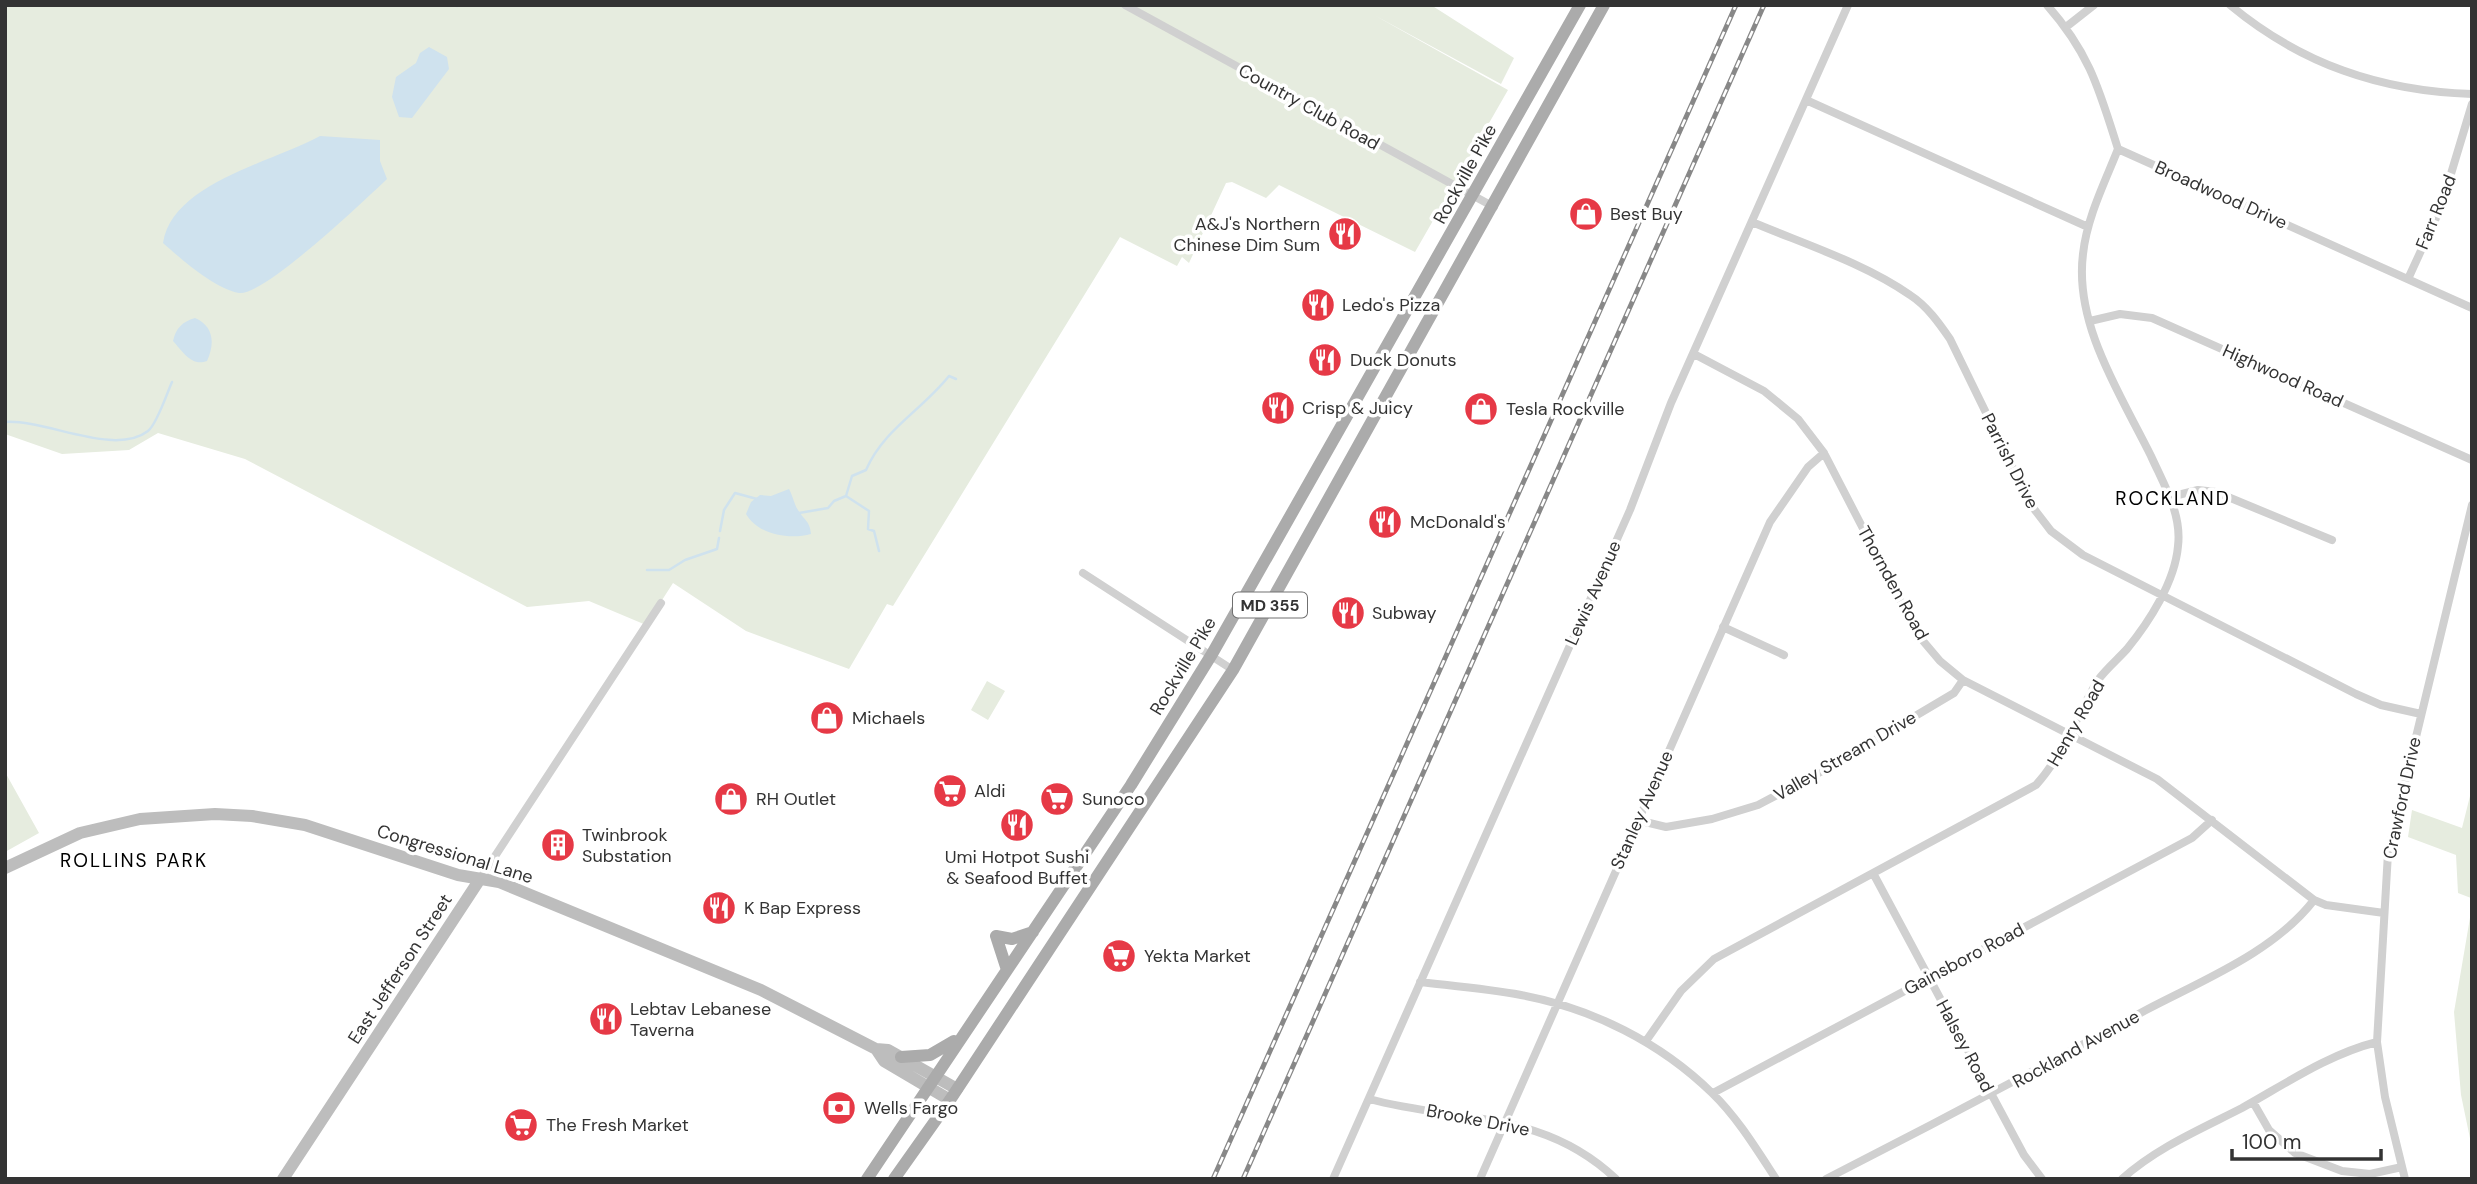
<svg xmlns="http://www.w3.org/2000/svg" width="2477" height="1184" font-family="'DM Sans',sans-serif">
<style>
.green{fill:#e6ecdf}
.water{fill:#cfe2ee}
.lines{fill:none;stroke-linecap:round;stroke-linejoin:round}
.stream{stroke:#cfe2ee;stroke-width:2.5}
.street{stroke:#d0d0d0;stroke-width:8}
.secondary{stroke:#bdbdbd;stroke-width:12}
.primary{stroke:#ababab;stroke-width:12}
.rail-casing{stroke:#888;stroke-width:5}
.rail{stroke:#fff;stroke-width:2.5;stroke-dasharray:8;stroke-linecap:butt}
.labels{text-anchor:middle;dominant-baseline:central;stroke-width:7;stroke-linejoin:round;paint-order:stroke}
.shield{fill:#fff;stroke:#707070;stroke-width:2}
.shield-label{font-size:16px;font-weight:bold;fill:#333}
.street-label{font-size:18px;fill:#333;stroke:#fff}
.poi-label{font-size:18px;fill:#333;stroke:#fff;text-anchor:start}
.neighbourhood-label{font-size:19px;letter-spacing:2px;fill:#000;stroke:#fff}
</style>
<rect width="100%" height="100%" fill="#fff"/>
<path class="green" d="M 5,5 L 1431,5 L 1514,58 L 1501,84 L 1374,15 L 1508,90 L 1415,252 L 1279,185 L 1266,198 L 1232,182 L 1226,183 L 1189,263 L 1182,257 L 1177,266 L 1120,237 L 893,606 L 887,604 L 849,669 L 746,631 L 673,583 L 646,625 L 589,601 L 527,607 L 245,459 L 158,433 L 129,450 L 62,454 L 5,434 Z
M 987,681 L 1005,691 L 988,720 L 971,710 Z
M 5,772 L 39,833 L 5,852 Z
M 2472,788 L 2472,903 L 2471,898 L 2458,893 L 2456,855 L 2408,837 L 2412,810 L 2462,828 Z
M 2472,906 L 2472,1148 L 2461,1095 L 2454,1012 Z"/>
<path class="water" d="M 429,47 L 447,57 L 449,69 L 412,118 L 399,117 L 392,97 L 396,77 L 416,63 L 420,53 Z
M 320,136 L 380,140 L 380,161 L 387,179 C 366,199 263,297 239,293 C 215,289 181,259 163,243 C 172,183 273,162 320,136 Z
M 195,318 C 214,326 215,344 207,361 C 192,367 183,352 173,341 C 176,328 182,322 195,318 Z
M 789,489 C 793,496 794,504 798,510 C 804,520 810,521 811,534 C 790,540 758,535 746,514 L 751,502 L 760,495 L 771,496 Z"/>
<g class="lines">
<path class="stream" d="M 457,6 L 458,5
M 5,422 C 46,419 114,457 148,431 C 157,424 167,393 172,382
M 846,496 L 852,476 L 866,470 C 884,429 921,411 949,376 L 956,379
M 799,513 L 828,508 L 834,501 L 846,496 L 869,511 L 868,529 L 874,531 L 879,551
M 720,531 L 724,510 L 735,493 L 757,499
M 647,570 L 669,570 L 685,560 L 717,549 L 719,538"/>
<path class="street" d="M 1125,5 L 1494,207
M 2047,5 C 2090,54 2099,89 2118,149 L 2472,308
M 2230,5 C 2301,64 2380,91 2472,94
M 2066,27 L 2094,5
M 1806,100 L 2088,227
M 1752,222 C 1804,244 1864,263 1910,295 C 1927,306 1939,323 1950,339 L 2031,505 L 2051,531 L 2083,555 L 2356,694 L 2381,705 L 2421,714
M 2408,279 L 2441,207 L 2472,104
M 2090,321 L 2120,314 L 2152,318 L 2472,460
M 1694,354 L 1764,391 L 1798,419 L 1824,453 L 1918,635 L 1940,661 L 1963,680 L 2157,779 L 2314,900 L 2326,905 L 2384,913
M 2170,497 L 2198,490 L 2216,492 L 2332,540
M 1083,573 L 1233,670
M 1723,627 L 1784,655
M 1637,820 L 1666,827 L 1712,819 L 1758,805 L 1826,769 L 1954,693 L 1963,680
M 1873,873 L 2024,1155 L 2042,1179
M 480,879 L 661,603
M 1420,982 C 1454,986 1488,989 1521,995 C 1592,1008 1661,1043 1712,1093 C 1737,1117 1757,1150 1776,1179
M 1646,1041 L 1681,991 L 1714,959 L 2036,785 C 2064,754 2077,715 2098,680 C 2106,669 2118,659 2127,649 C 2149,622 2175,582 2178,546 C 2182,514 2164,485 2151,456 C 2121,395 2074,325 2083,254 C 2087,217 2105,182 2118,149
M 1713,1093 L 2192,838 L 2212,820
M 1369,1099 C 1458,1123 1542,1109 1616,1179
M 2253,1102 L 2269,1130 L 2295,1153 L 2342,1171 L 2370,1174 L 2402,1167
M 1333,1179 L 1630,510 L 1671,403 L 1848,5
M 1480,1179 L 1770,522 L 1808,467 L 1824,453
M 1826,1179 C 1934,1124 2040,1068 2146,1010 C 2203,980 2274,952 2314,900
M 2122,1179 C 2156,1148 2201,1129 2242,1108 C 2285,1084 2329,1054 2377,1042
M 2405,1179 L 2385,1097 L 2377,1042 L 2388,853 L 2472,505"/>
<path class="secondary" d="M 5,868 L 80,833 L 140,819 L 215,814 L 252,816 L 305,825 L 458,875 L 499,882 L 761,990 L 876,1049 L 888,1050 L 957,1089
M 876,1049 L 884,1061 L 950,1100
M 283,1179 L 480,879"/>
<path class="primary" d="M 996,936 L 1012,939 L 1033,932
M 996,936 L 1007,970
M 901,1057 L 930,1055 L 954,1041
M 867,1179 L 1131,785 L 1212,654 L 1580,5
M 894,1179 L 950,1100 L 1233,670 L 1604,5"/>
<g class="rail-casing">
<path id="rail" d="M 1213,1179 L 1736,5
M 1243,1179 L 1764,5"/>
</g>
<use href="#rail" class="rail"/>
</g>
<defs>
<g id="shop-disc" transform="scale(1.75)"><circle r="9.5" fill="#e63946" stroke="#fff"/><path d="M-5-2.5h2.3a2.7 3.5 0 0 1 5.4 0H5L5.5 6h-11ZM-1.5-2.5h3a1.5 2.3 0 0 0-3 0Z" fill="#fff"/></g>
<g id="restaurant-disc" transform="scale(1.75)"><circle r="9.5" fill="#e63946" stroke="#fff"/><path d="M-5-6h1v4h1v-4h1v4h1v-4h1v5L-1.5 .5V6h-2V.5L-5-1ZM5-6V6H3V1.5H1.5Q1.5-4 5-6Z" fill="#fff"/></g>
<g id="supermarket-disc" transform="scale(1.75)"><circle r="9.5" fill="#e63946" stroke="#fff"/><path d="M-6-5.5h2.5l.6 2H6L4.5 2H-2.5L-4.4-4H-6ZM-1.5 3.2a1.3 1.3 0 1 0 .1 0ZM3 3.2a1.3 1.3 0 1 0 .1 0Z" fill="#fff"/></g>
<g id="building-disc" transform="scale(1.75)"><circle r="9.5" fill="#e63946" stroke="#fff"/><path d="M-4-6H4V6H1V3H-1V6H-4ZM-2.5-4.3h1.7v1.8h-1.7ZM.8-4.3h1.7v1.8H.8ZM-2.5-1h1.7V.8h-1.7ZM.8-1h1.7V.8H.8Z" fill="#fff"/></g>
<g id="bank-disc" transform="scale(1.75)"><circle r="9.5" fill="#e63946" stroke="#fff"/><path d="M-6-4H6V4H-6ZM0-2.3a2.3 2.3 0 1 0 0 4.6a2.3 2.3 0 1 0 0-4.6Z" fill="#fff"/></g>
</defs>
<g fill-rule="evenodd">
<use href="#shop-disc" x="1586" y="214"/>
<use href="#restaurant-disc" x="1345" y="234"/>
<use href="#restaurant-disc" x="1318" y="305"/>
<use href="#restaurant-disc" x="1325" y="360"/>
<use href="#restaurant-disc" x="1278" y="408"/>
<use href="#shop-disc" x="1481" y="409"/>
<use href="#restaurant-disc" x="1385" y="522"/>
<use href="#restaurant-disc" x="1348" y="613"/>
<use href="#shop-disc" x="827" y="718"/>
<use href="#supermarket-disc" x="950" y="791"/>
<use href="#shop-disc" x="731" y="799"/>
<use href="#supermarket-disc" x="1057" y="799"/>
<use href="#restaurant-disc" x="1017" y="825"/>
<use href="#building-disc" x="558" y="845"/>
<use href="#restaurant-disc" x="719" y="908"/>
<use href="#supermarket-disc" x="1119" y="956"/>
<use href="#restaurant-disc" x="606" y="1019"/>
<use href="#bank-disc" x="839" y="1108"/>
<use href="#supermarket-disc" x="521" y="1125"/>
</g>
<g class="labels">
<rect class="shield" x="1233" y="592.5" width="74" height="25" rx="5"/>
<g class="shield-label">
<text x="1270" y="605">MD 355</text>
</g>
<g class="street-label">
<text transform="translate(1309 107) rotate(29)">Country Club Road</text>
<text transform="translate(1465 174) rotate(-61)">Rockville Pike</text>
<text transform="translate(2221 195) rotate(24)">Broadwood Drive</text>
<text transform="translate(2436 212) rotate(-68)">Farr Road</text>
<text transform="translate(2283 376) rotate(24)">Highwood Road</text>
<text transform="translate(2010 461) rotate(63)">Parrish Drive</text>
<text transform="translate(1893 583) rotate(61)">Thornden Road</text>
<text transform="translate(1593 593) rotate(-66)">Lewis Avenue</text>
<text transform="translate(1183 666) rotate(-59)">Rockville Pike</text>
<text transform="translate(2076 723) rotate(-60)">Henry Road</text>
<text transform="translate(1845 756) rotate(-30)">Valley Stream Drive</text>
<text transform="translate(2402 798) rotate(-78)">Crawford Drive</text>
<text transform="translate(1642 810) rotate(-66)">Stanley Avenue</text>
<text transform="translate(455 854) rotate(17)">Congressional Lane</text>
<text transform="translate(1964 959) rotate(-28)">Gainsboro Road</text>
<text transform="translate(400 969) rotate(-57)">East Jefferson Street</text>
<text transform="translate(1965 1046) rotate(62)">Halsey Road</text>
<text transform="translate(2076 1049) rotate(-29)">Rockland Avenue</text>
<text transform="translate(1478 1120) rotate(11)">Brooke Drive</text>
</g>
<g class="poi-label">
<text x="1610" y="214">Best Buy</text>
<text x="1320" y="224" text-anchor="end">A&amp;J's Northern<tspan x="1320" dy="21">Chinese Dim Sum</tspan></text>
<text x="1342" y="305">Ledo's Pizza</text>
<text x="1350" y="360">Duck Donuts</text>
<text x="1302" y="408">Crisp &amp; Juicy</text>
<text x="1506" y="409">Tesla Rockville</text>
<text x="1410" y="522">McDonald's</text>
<text x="1372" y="613">Subway</text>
<text x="852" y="718">Michaels</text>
<text x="974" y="791">Aldi</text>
<text x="756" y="799">RH Outlet</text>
<text x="1082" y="799">Sunoco</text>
<text x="582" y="835">Twinbrook<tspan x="582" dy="21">Substation</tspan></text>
<text x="1017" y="857" text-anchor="middle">Umi Hotpot Sushi<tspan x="1017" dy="21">&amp; Seafood Buffet</tspan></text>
<text x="744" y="908">K Bap Express</text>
<text x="1144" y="956">Yekta Market</text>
<text x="630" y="1009">Lebtav Lebanese<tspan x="630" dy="21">Taverna</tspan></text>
<text x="864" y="1108">Wells Fargo</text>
<text x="546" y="1125">The Fresh Market</text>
</g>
<g class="neighbourhood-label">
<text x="2173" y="498">ROCKLAND</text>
<text x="134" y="860">ROLLINS PARK</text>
</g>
</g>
<rect width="2477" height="1184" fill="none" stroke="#333333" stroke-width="14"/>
<path d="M2232 1149v10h149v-10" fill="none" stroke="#333333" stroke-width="3.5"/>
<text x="2242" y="1149" font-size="21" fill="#333333" stroke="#ffffff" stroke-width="5" paint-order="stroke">100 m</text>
</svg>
